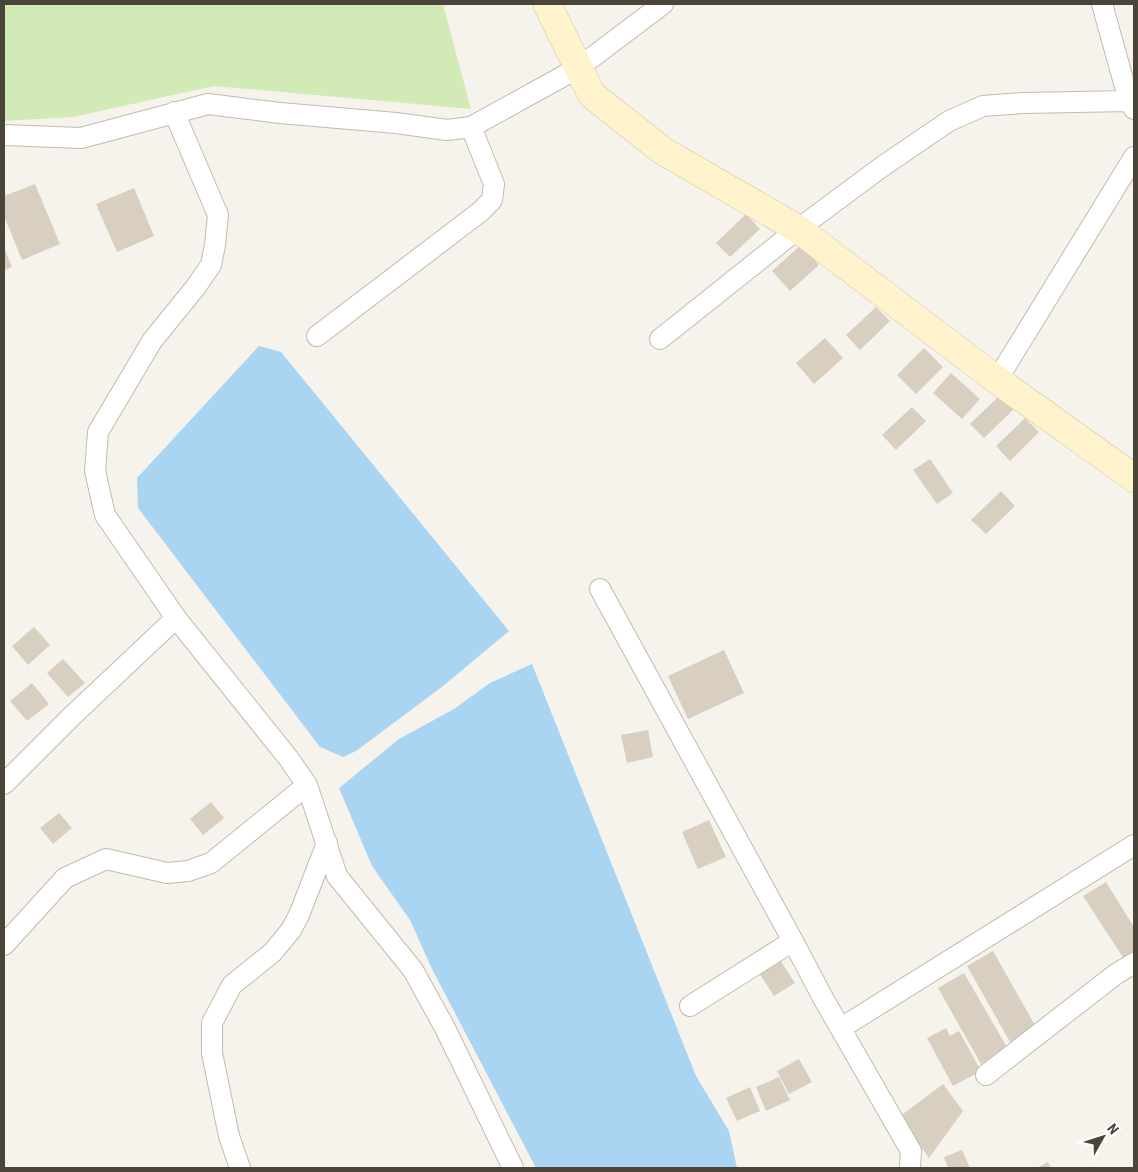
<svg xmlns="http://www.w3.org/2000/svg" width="1138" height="1172" font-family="'Roboto Condensed',sans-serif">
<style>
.green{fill:#d2eab5}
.water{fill:#a9d4f2}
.building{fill:#d8cfc1}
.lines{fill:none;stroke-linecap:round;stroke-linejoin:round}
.street-casing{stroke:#c2bbae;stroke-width:22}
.secondary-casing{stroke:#d6c79b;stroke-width:29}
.street{stroke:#fff;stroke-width:20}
.secondary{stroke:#fff3cd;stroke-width:28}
</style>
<rect width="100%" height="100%" fill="#f6f3ec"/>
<path class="green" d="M 4,4 L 443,4 L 471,109 L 214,86 L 73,117 L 4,121 Z"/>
<path class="water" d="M 259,346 L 281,352 L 509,631 L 443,686 L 356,751 L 343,757 L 320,747 L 138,508 L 137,478 Z
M 532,664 L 696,1076 L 729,1131 L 737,1168 L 536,1168 L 433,971 L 410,920 L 372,866 L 339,788 L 399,739 L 454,709 L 490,683 Z"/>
<path class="building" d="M 35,184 L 60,244 L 22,260 L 4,216 L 4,196 Z
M 134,188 L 154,236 L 117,252 L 96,204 Z
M 746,214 L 760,229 L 730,257 L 716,243 Z
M 801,245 L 819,265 L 790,291 L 772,271 Z
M 4,248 L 12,267 L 4,270 Z
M 876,307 L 890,321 L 860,350 L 846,335 Z
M 825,338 L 843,358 L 814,384 L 796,363 Z
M 924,348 L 943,367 L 916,394 L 897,375 Z
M 951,373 L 980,399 L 962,419 L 933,393 Z
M 1000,395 L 1014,409 L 984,438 L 970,424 Z
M 912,407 L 926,421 L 896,450 L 882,435 Z
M 1025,418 L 1039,432 L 1010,461 L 996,446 Z
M 930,459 L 953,493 L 937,504 L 913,470 Z
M 1001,491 L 1015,506 L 986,534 L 971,520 Z
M 34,627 L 50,645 L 28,665 L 12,646 Z
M 724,650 L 744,693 L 688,719 L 668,676 Z
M 63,659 L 85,683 L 68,697 L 47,673 Z
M 32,683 L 49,704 L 27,721 L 10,701 Z
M 648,730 L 653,757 L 627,763 L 621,735 Z
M 211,802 L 224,818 L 203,835 L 190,819 Z
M 59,813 L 72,828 L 53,844 L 40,828 Z
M 709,820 L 726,857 L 698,869 L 682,832 Z
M 1106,882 L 1134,927 L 1134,953 L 1124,959 L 1083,896 Z
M 993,951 L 1036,1027 L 1010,1042 L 967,966 Z
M 780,960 L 795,983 L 774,996 L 759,973 Z
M 964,973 L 1008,1049 L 981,1064 L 938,988 Z
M 946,1028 L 950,1036 L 959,1031 L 981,1071 L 953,1086 L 927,1038 Z
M 799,1059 L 812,1082 L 789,1094 L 777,1071 Z
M 779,1077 L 790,1100 L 766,1111 L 756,1087 Z
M 943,1084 L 963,1111 L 929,1158 L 899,1117 Z
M 750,1087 L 760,1111 L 737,1121 L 726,1098 Z
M 962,1150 L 970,1168 L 948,1168 L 944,1157 Z
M 1048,1162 L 1051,1168 L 1037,1168 Z"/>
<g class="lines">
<g class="street-casing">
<path id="street" d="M 1102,4 L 1129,101 L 1134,109
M 174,112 L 218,215 L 215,245 L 211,265 L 195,288 L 152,341 L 98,432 L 95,471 L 105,515 L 176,618 L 289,759 L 307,785 L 337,876 L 413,970 L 445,1028 L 513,1168
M 4,135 L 81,138 L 208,104 L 280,113 L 396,123 L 447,130 L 471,127 L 578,68 L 663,4
M 317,336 L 480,212 L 492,200 L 494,184 L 471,127
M 660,339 L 798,229 L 883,166 L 949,121 L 983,106 L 1023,103 L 1129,101
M 997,380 L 1134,157
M 600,589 L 793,941 L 823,998 L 911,1151 L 910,1168
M 4,784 L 72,716 L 176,618
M 4,945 L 65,878 L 106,859 L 167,873 L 188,871 L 211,863 L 307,785
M 690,1006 L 793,941
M 841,1028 L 1134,845
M 986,1075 L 1116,974 L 1134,963
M 240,1168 L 229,1136 L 212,1053 L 212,1023 L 232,985 L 273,952 L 291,930 L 299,915 L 327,843"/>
</g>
<g class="secondary-casing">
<path id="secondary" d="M 547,4 L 592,95 L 663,151 L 798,229 L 997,380 L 1134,478"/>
</g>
<use href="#street" class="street"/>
<use href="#secondary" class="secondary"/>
</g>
<rect width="1138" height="1172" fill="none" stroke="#4b4439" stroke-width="10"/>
<g transform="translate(1103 1137) rotate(51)" stroke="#ffffff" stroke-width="4" paint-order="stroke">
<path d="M0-4L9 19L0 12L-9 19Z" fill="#4b4439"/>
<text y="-8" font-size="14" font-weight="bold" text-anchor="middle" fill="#4b4439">N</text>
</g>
</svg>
